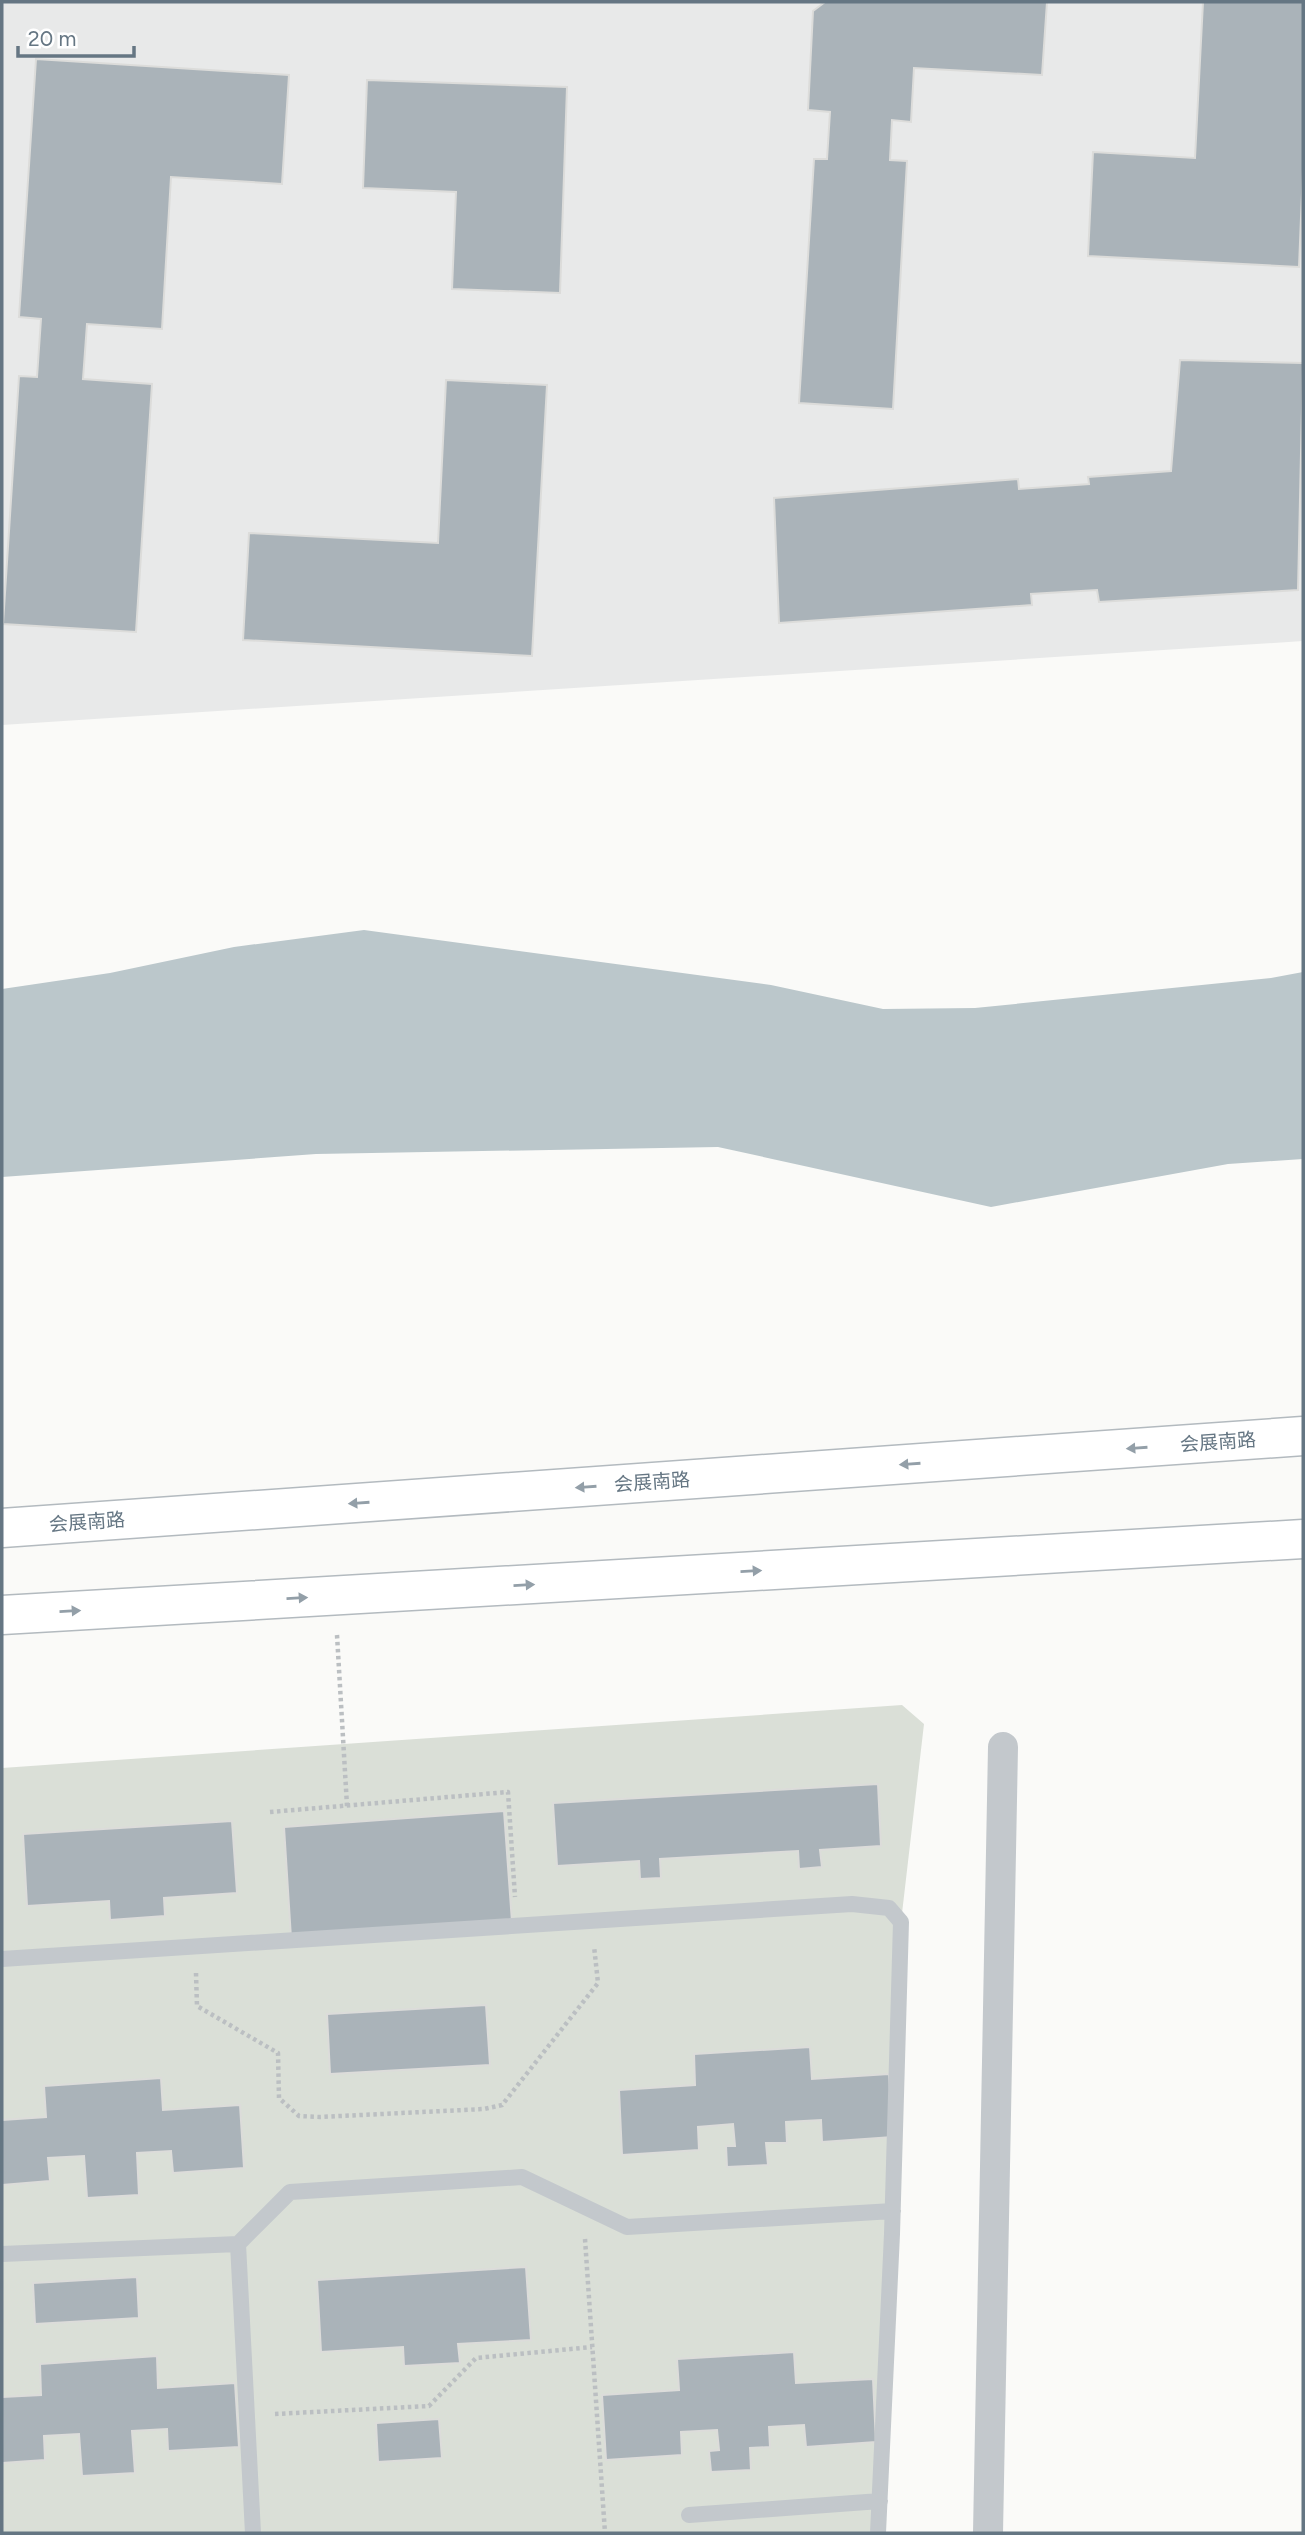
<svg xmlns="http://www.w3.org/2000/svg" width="1305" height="2535" font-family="Figtree,'Noto Sans SC',sans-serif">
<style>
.built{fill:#e8e9e9}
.green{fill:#dadfd7}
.water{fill:#bbc7cb}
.building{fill:#aab3b9;stroke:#dcdcda;stroke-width:2}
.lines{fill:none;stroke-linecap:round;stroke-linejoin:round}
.secondary-casing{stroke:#b3babf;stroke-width:41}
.path{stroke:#bbbfc2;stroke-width:4.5;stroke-dasharray:3.5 3.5;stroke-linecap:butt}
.lane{stroke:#c3c8cc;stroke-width:16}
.street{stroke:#c3c8cc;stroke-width:30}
.secondary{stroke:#fff;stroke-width:38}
.oneway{fill:#939fa8}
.labels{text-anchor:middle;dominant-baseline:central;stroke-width:7;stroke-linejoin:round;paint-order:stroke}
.street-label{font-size:19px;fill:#657683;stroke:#fff}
</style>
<rect width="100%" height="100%" fill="#fafaf8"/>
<path class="built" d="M 2,2 L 1303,2 L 1303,641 L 2,725 Z"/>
<path class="green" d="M 902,1705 L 924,1724 L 901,1922 L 878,2533 L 2,2533 L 2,1768 Z"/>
<path class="water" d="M 364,930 L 771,985 L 883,1009 L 975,1008 L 1271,978 L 1303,972 L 1303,1159 L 1228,1164 L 991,1207 L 718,1147 L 316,1154 L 2,1177 L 2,989 L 110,973 L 234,947 Z"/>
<path class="building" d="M 825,2 L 1047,2 L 1042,75 L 914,68 L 911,122 L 892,120 L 890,160 L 907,161 L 893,409 L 799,403 L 814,159 L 827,159 L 830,112 L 808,110 L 813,11 Z
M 1203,2 L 1303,2 L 1303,169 L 1299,267 L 1088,256 L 1093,152 L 1195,158 Z
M 36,59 L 289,75 L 282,184 L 171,177 L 162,329 L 87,324 L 83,379 L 152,384 L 136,632 L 3,624 L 19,376 L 37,377 L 41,319 L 19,317 Z
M 367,80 L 567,87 L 560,293 L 452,289 L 456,192 L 363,188 Z
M 1180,360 L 1303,363 L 1298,590 L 1099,602 L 1097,590 L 1031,594 L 1032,605 L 779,623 L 774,498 L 1018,479 L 1019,489 L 1089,484 L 1088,477 L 1171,471 Z
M 446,380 L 547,385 L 532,656 L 243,640 L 249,533 L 438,543 Z
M 878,1784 L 881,1846 L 820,1850 L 822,1867 L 799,1869 L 798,1851 L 660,1859 L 661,1878 L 640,1879 L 639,1861 L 557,1866 L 553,1803 Z
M 504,1811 L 512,1922 L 291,1938 L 284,1827 Z
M 232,1821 L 237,1893 L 164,1898 L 165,1916 L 110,1920 L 109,1901 L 27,1906 L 23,1834 Z
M 486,2005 L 490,2065 L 330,2074 L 327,2014 Z
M 810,2047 L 812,2079 L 889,2074 L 893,2137 L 822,2142 L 821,2120 L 786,2122 L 787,2143 L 766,2143 L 768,2165 L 727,2167 L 726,2146 L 735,2146 L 733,2124 L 698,2127 L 699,2150 L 622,2155 L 619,2090 L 695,2085 L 694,2054 Z
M 161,2078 L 163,2110 L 240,2105 L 244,2168 L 173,2173 L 171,2151 L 137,2153 L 139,2195 L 87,2198 L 84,2156 L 48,2158 L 50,2181 L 2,2185 L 2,2120 L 46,2117 L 44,2086 Z
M 526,2267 L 531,2340 L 458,2344 L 460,2363 L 404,2366 L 403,2347 L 321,2352 L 317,2280 Z
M 137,2277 L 139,2318 L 35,2324 L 33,2283 Z
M 794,2352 L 796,2383 L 873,2379 L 876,2442 L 806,2447 L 804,2425 L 769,2427 L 770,2447 L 750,2448 L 751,2470 L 711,2472 L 709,2451 L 719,2450 L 717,2430 L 681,2432 L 682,2455 L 606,2460 L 602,2395 L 679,2390 L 677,2359 Z
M 157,2356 L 158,2388 L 235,2383 L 239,2447 L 168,2451 L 167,2429 L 132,2431 L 135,2473 L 82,2476 L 79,2434 L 44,2436 L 45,2460 L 2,2463 L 2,2397 L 41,2395 L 40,2364 Z
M 439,2419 L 442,2458 L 378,2462 L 376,2423 Z"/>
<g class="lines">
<g class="secondary-casing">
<path id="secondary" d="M 2,1528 L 1303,1436
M 2,1615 L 1303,1539"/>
</g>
<path class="path" d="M 337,1635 L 347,1806
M 270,1812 L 508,1792 L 515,1897
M 196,1973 L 197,2006 L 278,2053 L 279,2098 L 299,2116 L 320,2117 L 484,2109 L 502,2105 L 598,1983 L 594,1946
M 585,2239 L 605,2533
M 275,2414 L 429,2406 L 476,2358 L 592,2347"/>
<path class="lane" d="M 2,1959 L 852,1904 L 889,1908 L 901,1922 L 892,2234 L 878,2533
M 238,2244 L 253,2533
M 2,2254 L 238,2244 L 290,2192 L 522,2177 L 627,2227 L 893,2211
M 689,2515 L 880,2501"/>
<path class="street" d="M 988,2533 L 1003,1747"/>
<use href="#secondary" class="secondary"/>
</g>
<defs><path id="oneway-solid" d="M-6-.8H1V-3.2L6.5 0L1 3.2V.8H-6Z" transform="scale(1.75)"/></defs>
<g class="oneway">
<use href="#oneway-solid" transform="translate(1137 1448) rotate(176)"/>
<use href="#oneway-solid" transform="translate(910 1464) rotate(176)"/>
<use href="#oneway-solid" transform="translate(586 1487) rotate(176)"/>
<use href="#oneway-solid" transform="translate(359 1503) rotate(176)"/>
<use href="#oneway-solid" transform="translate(751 1571) rotate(-3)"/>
<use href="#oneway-solid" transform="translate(524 1585) rotate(-3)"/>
<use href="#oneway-solid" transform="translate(297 1598) rotate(-3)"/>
<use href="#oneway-solid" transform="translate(70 1611) rotate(-3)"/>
</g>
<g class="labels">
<g class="street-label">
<text transform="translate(1218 1442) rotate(-4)">会展南路</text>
<text transform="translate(652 1482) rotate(-4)">会展南路</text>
<text transform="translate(87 1522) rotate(-4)">会展南路</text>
</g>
</g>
<rect width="1305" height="2535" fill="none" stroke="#657683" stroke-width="7"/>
<path d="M18 46v10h116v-10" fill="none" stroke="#657683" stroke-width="3.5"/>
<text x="28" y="46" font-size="21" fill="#657683" stroke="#ffffff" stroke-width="5" paint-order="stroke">20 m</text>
</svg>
